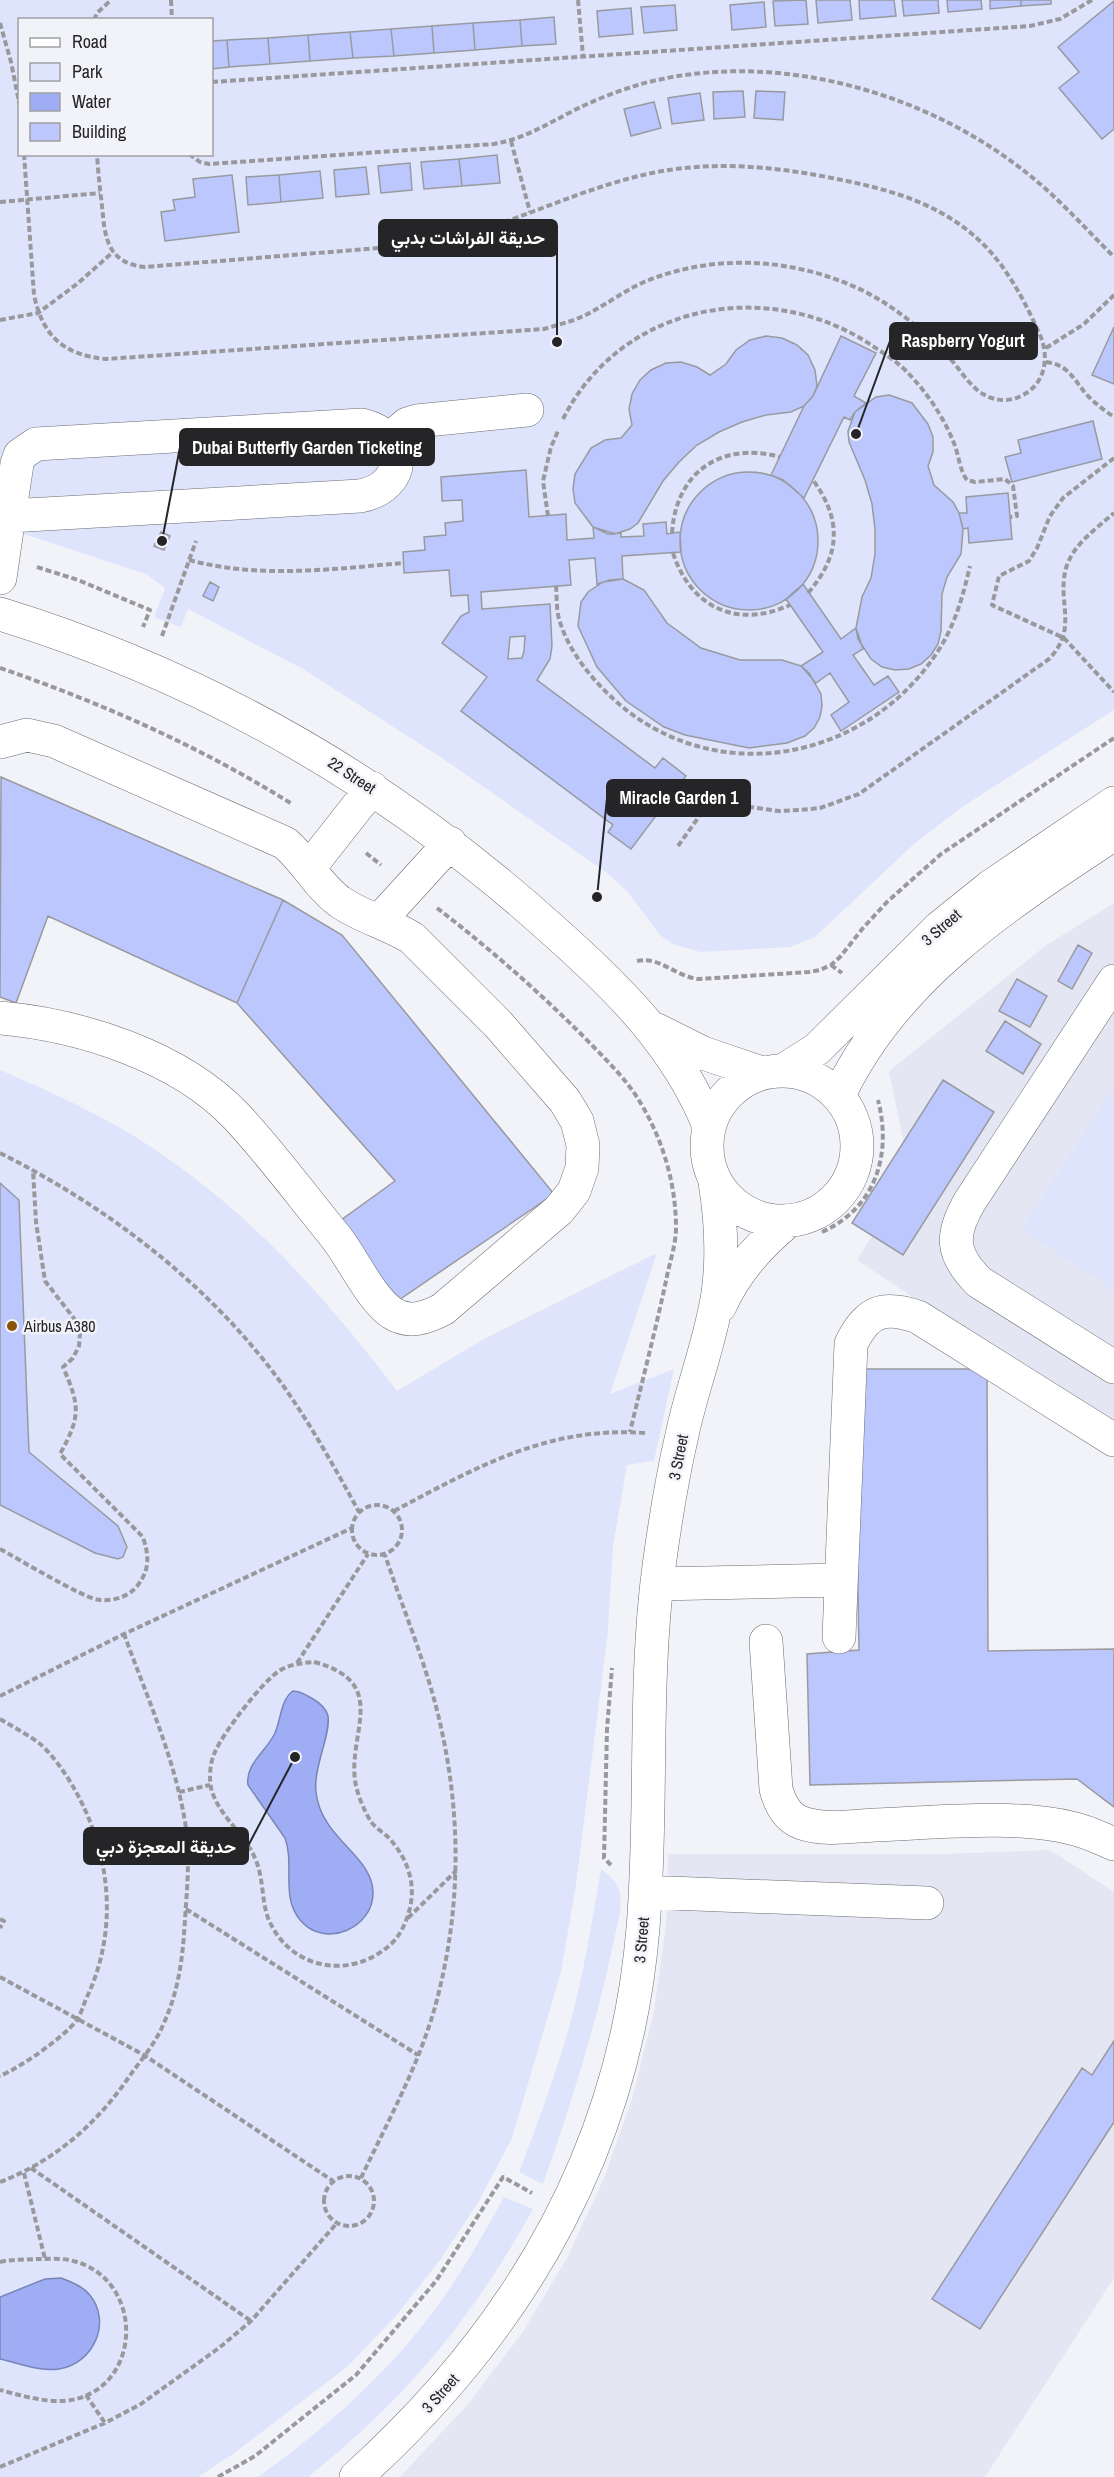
<svg xmlns="http://www.w3.org/2000/svg" width="1114" height="2477" font-family="'Archivo Narrow',Vazirmatn,sans-serif">
<style>
.built{fill:#e4e7f3}
.green{fill:#dee4fc;fill-rule:evenodd}
.water{fill:#9fadf4;stroke:#7a84b6;stroke-width:1.5}
.building{fill:#bcc7fe;stroke:#999a9f;stroke-width:1.5;fill-rule:evenodd}
.lines{fill:none;stroke-linecap:round;stroke-linejoin:round}
.minor-casing{stroke:#6b6c70;stroke-width:34}
.path{stroke:#99999d;stroke-width:4;stroke-dasharray:6 3;stroke-linecap:butt}
.minor{stroke:#fff;stroke-width:33}
.poi-dot{fill:#8a5205;stroke:#f2f3f8;stroke-width:2}
.labels{text-anchor:middle;dominant-baseline:central;stroke-width:5;stroke-linejoin:round;paint-order:stroke}
.street-label{font-size:16px;fill:#252527;stroke:#f2f3f8}
.poi-label{font-size:16px;fill:#252527;stroke:#f2f3f8;text-anchor:start}
.leader{fill:none;stroke:#252527;stroke-width:2}
.callout-dot{fill:#252527;stroke:#f2f3f8;stroke-width:2}
.callout{fill:#252527;stroke:#252527;stroke-width:2}
.callout-label{font-size:18px;text-anchor:middle;font-weight:bold;fill:#fff}
</style>
<rect width="100%" height="100%" fill="#f2f3f8"/>
<path class="built" d="M 1114,903 L 1114,1431 L 857,1260 L 910,1174 L 889,1071 L 1045,946 Z
M 1050,1850 L 1114,1892 L 1114,2278 L 985,2477 L 400,2477 L 469,2403 L 522,2333 L 567,2258 L 604,2178 L 633,2096 L 654,2011 L 666,1924 L 668,1854 L 941,1854 Z"/>
<path class="green" d="M 0,0 L 1114,0 L 1114,710 L 962,807 L 914,844 L 815,937 L 790,947 L 700,952 L 673,944 L 661,936 L 627,891 L 607,873 L 445,760 L 303,669 L 188,609 L 181,627 L 154,617 L 165,588 L 146,574 L 27,535 L 0,530 ZM 20,20 L 212,20 L 212,154 L 20,154 Z
M 0,1070 C 39,1087 78,1104 115,1125 C 230,1190 318,1287 397,1391 L 484,1339 L 657,1253 L 610,1394 L 674,1369 L 654,1461 L 627,1465 L 613,1546 L 608,1631 L 576,1885 L 561,1972 L 512,2138 L 479,2201 L 440,2260 L 396,2316 L 347,2367 L 233,2454 L 198,2477 L 0,2477 Z
M 1114,1087 L 1114,1290 L 1021,1230 Z
M 601,1869 C 610,1876 618,1883 620,1894 C 623,1911 615,1932 612,1949 C 595,2029 570,2107 543,2184 L 519,2172 C 538,2123 556,2074 570,2024 C 584,1973 592,1921 601,1869 Z
M 504,2197 L 533,2209 C 473,2318 406,2399 308,2477 L 258,2477 C 315,2436 369,2390 414,2336 C 450,2293 478,2245 504,2197 Z"/>
<path class="water" d="M 293,1691 C 301,1691 306,1695 313,1699 C 320,1703 326,1708 328,1716 C 331,1734 313,1768 316,1792 C 321,1839 372,1855 373,1892 C 374,1928 325,1949 301,1921 C 280,1898 295,1865 285,1838 L 248,1785 C 245,1765 265,1752 274,1735 C 281,1722 280,1700 293,1691 Z
M 61,2278 C 71,2282 82,2286 89,2294 C 113,2322 93,2364 59,2369 C 41,2372 18,2363 0,2359 L 0,2297 L 45,2279 Z"/>
<path class="building" d="M 806,0 L 808,24 L 775,26 L 773,1 Z
M 816,0 L 850,0 L 852,20 L 818,23 Z
M 859,0 L 894,0 L 896,16 L 860,19 Z
M 902,0 L 938,0 L 939,13 L 904,16 Z
M 947,0 L 981,0 L 982,9 L 948,12 Z
M 990,0 L 1021,0 L 1021,6 L 990,9 Z
M 1021,0 L 1051,0 L 1051,4 L 1021,6 Z
M 1114,1 L 1114,129 L 1102,139 L 1059,88 L 1079,72 L 1058,47 Z
M 764,2 L 766,27 L 732,30 L 730,5 Z
M 675,5 L 677,30 L 644,33 L 641,7 Z
M 631,8 L 633,34 L 599,37 L 597,11 Z
M 554,17 L 556,44 L 522,46 L 520,20 Z
M 520,20 L 522,46 L 475,50 L 473,23 Z
M 473,23 L 475,50 L 434,53 L 432,26 Z
M 432,26 L 434,53 L 394,56 L 391,29 Z
M 391,29 L 394,56 L 353,58 L 350,32 Z
M 350,32 L 353,58 L 310,61 L 308,35 Z
M 308,35 L 310,61 L 270,64 L 268,38 Z
M 268,38 L 270,64 L 229,67 L 227,40 Z
M 227,40 L 229,67 L 212,69 L 212,41 Z
M 743,91 L 745,117 L 714,119 L 713,92 Z
M 756,91 L 785,92 L 783,120 L 754,118 Z
M 700,93 L 704,120 L 672,124 L 668,98 Z
M 654,102 L 661,128 L 631,136 L 624,109 Z
M 497,155 L 500,183 L 462,186 L 459,159 Z
M 459,159 L 462,186 L 424,189 L 421,162 Z
M 410,163 L 412,190 L 381,193 L 378,166 Z
M 366,167 L 369,194 L 336,197 L 334,170 Z
M 320,171 L 323,198 L 281,202 L 279,175 Z
M 232,175 L 239,232 L 165,241 L 161,212 L 175,210 L 173,200 L 195,197 L 193,179 Z
M 279,175 L 281,202 L 248,205 L 246,177 Z
M 1114,327 L 1114,384 L 1092,375 Z
M 766,336 L 782,338 L 797,345 L 808,355 L 815,370 L 817,386 L 813,396 L 804,406 L 791,412 L 766,415 L 742,422 L 719,432 L 697,445 L 679,462 L 663,481 L 638,523 L 630,529 L 615,534 L 593,527 L 575,503 L 573,489 L 575,474 L 591,448 L 605,440 L 621,438 L 632,425 L 629,409 L 632,394 L 640,380 L 651,370 L 666,363 L 681,362 L 697,367 L 710,375 L 726,364 L 736,350 L 750,340 Z
M 841,336 L 876,353 L 854,396 L 866,403 L 855,412 L 850,420 L 844,417 L 804,498 L 783,480 L 771,475 L 804,406 L 813,396 Z
M 889,395 L 912,403 L 928,424 L 933,437 L 933,452 L 928,466 L 934,485 L 953,502 L 959,513 L 963,529 L 961,554 L 947,577 L 942,594 L 941,631 L 938,644 L 931,655 L 921,664 L 909,669 L 895,670 L 882,667 L 871,659 L 858,639 L 856,628 L 862,597 L 871,578 L 875,554 L 875,529 L 872,504 L 865,480 L 849,442 L 848,431 L 855,412 L 876,397 Z
M 1093,421 L 1102,459 L 1012,482 L 1005,457 L 1021,453 L 1018,440 Z
M 526,470 L 529,517 L 566,514 L 567,540 L 594,538 L 593,527 L 608,534 L 621,533 L 621,537 L 644,536 L 643,524 L 666,522 L 667,534 L 680,532 L 681,552 L 622,556 L 623,579 L 610,580 L 597,584 L 595,558 L 569,560 L 571,585 L 481,592 L 482,609 L 550,604 L 552,646 L 550,659 L 537,680 L 655,768 L 663,758 L 686,776 L 631,849 L 608,832 L 613,825 L 461,711 L 487,677 L 442,643 L 461,616 L 469,612 L 468,595 L 451,596 L 449,570 L 404,573 L 403,552 L 425,550 L 424,537 L 446,535 L 445,523 L 463,521 L 462,500 L 442,501 L 441,477 ZM 525,636 L 524,651 L 522,658 L 508,659 L 510,637 Z
M680 541a69 69 0 1 1 138 0a69 69 0 1 1-138 0Z
M 1008,493 L 1012,539 L 969,543 L 968,528 L 963,529 L 959,513 L 967,513 L 966,497 Z
M 161,532 L 170,536 L 164,550 L 154,546 Z
M 623,579 L 644,590 L 667,623 L 701,648 L 740,660 L 782,660 L 801,666 L 809,673 L 821,694 L 822,706 L 820,717 L 814,728 L 805,736 L 787,743 L 749,748 L 685,735 L 664,727 L 626,701 L 597,667 L 578,626 L 581,602 L 588,592 L 603,582 Z
M 210,582 L 219,587 L 213,601 L 203,596 Z
M 803,584 L 841,639 L 856,628 L 863,649 L 853,655 L 874,685 L 888,676 L 899,692 L 841,731 L 831,715 L 849,702 L 830,673 L 816,683 L 801,666 L 823,652 L 786,599 Z
M 1,777 L 283,900 L 237,1003 L 48,916 L 16,1003 L 0,997 Z
M 283,900 L 342,935 L 554,1194 L 396,1302 L 337,1223 L 395,1181 L 237,1003 Z
M 1078,945 L 1092,953 L 1072,989 L 1058,981 Z
M 1017,979 L 1047,996 L 1030,1027 L 999,1011 Z
M 1005,1021 L 1041,1044 L 1023,1074 L 986,1051 Z
M 943,1080 L 994,1112 L 903,1255 L 852,1223 Z
M 0,1183 L 19,1200 L 29,1452 L 118,1526 L 127,1547 L 123,1557 L 118,1559 L 95,1553 L 0,1505 Z
M 854,1369 L 987,1369 L 988,1651 L 1114,1649 L 1114,1807 L 1077,1779 L 810,1785 L 807,1654 L 859,1650 Z
M 1114,2041 L 1114,2122 L 980,2329 L 932,2299 L 1082,2068 L 1092,2075 Z"/>
<g class="lines">
<g class="minor-casing">
<path id="minor" d="M 362,425 C 409,436 408,487 360,496 L 9,516 L 17,464 L 20,455 L 36,444 Z
M 390,439 L 407,424 L 417,421 L 527,410
M 0,578 L 9,516
M 0,614 C 208,678 394,786 555,932 C 618,988 677,1046 709,1126
M 0,742 L 27,735 L 54,741 L 285,843 C 306,861 318,886 340,902 C 362,917 389,924 412,938 L 498,1024 L 565,1101 L 577,1121 L 583,1145 L 582,1168 L 574,1191 L 559,1210 L 443,1309 C 426,1318 409,1324 392,1313 C 370,1298 352,1257 335,1236 C 302,1196 271,1153 236,1116 C 179,1056 80,1025 0,1018
M 309,868 L 372,788
M 379,921 L 450,843
M 1114,981 L 970,1201 C 950,1235 951,1254 979,1282 L 1114,1367
M 657,1030 L 703,1053 L 762,1073
M 784,1070 L 817,1049 L 940,927 L 991,886 L 1114,803
M707 1146a75 75 0 1 1 150 0a75 75 0 1 1-150 0Z
M 839,1095 C 895,976 1008,904 1114,834
M 720,1306 C 735,1272 759,1245 787,1222
M 657,1584 L 840,1580
M 839,1637 L 851,1344 C 867,1311 883,1305 918,1317 L 1114,1440
M 766,1641 L 776,1789 C 780,1804 787,1818 802,1823 C 825,1831 852,1826 875,1825 C 934,1823 1015,1814 1071,1828 C 1086,1831 1100,1838 1114,1844
M 645,1892 L 927,1903
M 356,2477 C 520,2329 625,2150 643,1928 C 653,1808 643,1686 659,1566 C 665,1522 672,1478 682,1435 C 692,1387 711,1341 718,1293 C 723,1256 721,1219 715,1182"/>
</g>
<path class="path" d="M 171,0 L 172,20
M 578,0 L 583,56
M 94,20 L 97,13 L 111,0
M 0,23 L 11,62 L 20,107
M 212,82 L 1030,26 L 1060,19 L 1092,0
M 511,141 L 530,212
M 24,154 L 34,295 C 43,337 64,355 106,359 L 544,329 C 561,324 578,320 593,311 C 610,302 626,290 644,282 C 709,255 783,257 848,284 C 886,299 920,327 948,356 C 959,368 970,387 983,394 C 994,401 1009,402 1021,396 C 1045,385 1050,358 1040,335 C 1025,302 1008,268 981,242 C 938,201 884,188 827,177 C 769,166 710,161 652,173 C 575,189 505,229 428,244 L 145,267 C 107,263 105,238 102,206 C 100,189 98,172 97,154
M 189,154 L 200,162 L 209,164 L 494,144 C 526,138 545,125 573,111 C 594,100 618,91 641,84 C 773,48 928,91 1033,178 C 1062,202 1087,230 1114,257
M 0,202 L 100,193
M 0,320 L 38,313 L 77,284 L 113,252
M 1046,348 L 1084,324 L 1114,295
M 1046,362 C 1070,365 1074,381 1088,396 C 1096,404 1105,411 1114,417
M 563,419 C 620,306 761,277 865,341 C 880,351 896,360 909,374 C 928,394 945,419 955,446 C 959,457 960,471 967,480 L 975,482 L 1005,479 L 1013,486 L 1017,516 L 1010,517
M 1114,458 L 1063,498 L 1050,516 L 1037,548 L 1029,561 L 999,576 L 992,605 L 1064,638 L 1114,692
M 548,516 L 543,481 L 551,447 L 558,431
M 672,533 C 676,472 721,441 780,457
M 673,553 C 691,608 737,629 790,605
M 189,560 C 259,579 332,569 403,563
M 37,567 L 78,580 L 150,610 L 143,627
M 556,586 C 557,597 556,611 560,622 C 570,655 598,687 625,709 C 726,789 870,757 938,651 C 955,625 963,596 970,566
M 808,593 C 841,555 842,520 813,480
M 162,636 L 196,541
M 0,668 C 102,703 201,747 292,804
M 678,846 L 703,811 L 722,803 L 779,811 L 800,810 L 820,808 L 859,794 L 1049,659 C 1080,627 1055,601 1067,565 C 1075,543 1097,528 1114,513
M 366,853 L 381,865
M 437,908 C 489,948 538,991 584,1037 C 604,1058 625,1077 640,1102 C 663,1140 676,1184 676,1228 C 676,1245 669,1264 666,1281 C 655,1332 642,1382 630,1432
M 637,961 C 660,956 676,977 699,979 L 809,972 L 820,970 L 831,965 L 840,957 L 863,928 L 887,902 L 941,854 L 1114,738
M 831,965 L 842,973
M 0,1153 C 109,1208 209,1284 282,1384 C 311,1425 335,1468 359,1512
M 822,1232 C 876,1208 892,1154 878,1100
M352 1530a25 25 0 1 1 50 0a25 25 0 1 1-50 0Z
M 394,1511 C 477,1467 548,1426 645,1433
M 0,1549 C 19,1559 84,1599 100,1600 C 114,1601 129,1597 138,1585 C 150,1569 149,1556 143,1537 L 60,1454 C 81,1416 80,1406 63,1367 L 73,1358 L 79,1346 L 80,1333 L 76,1321 L 45,1281 L 36,1222 L 33,1170
M 314,1662 C 393,1683 345,1735 356,1786 C 359,1798 365,1813 372,1823 C 377,1829 384,1833 389,1838 C 407,1858 416,1882 410,1908 C 407,1920 402,1932 394,1941 C 355,1981 290,1972 268,1918 C 261,1898 264,1876 254,1856 C 243,1832 218,1815 211,1788 C 209,1777 210,1762 215,1752 C 223,1733 262,1682 279,1671 C 290,1664 302,1663 314,1662 Z
M 297,1663 L 368,1554
M 0,1696 L 124,1634 L 352,1528
M 0,1719 C 13,1727 27,1734 39,1743 C 53,1755 66,1774 75,1790 C 111,1854 119,1931 86,1999 C 83,2006 81,2014 77,2020 C 63,2038 21,2067 0,2076
M 179,1792 L 210,1785
M 611,1865 L 604,1858 L 607,1729 L 612,1668
M 186,1909 L 418,2055
M 408,1918 L 456,1871
M 0,1919 L 4,1921 L 0,1928
M 0,1977 L 144,2055 L 333,2181
M 31,2168 L 251,2321
M 24,2173 L 45,2259
M324 2201a25 25 0 1 1 50 0a25 25 0 1 1-50 0Z
M 361,2178 C 387,2123 418,2067 435,2007 C 460,1916 462,1824 442,1732 C 430,1673 404,1612 385,1555
M 0,2182 C 55,2161 98,2123 131,2074 C 142,2059 156,2042 163,2025 C 179,1991 183,1956 185,1919 C 187,1889 190,1859 186,1828 C 176,1761 147,1697 124,1634
M 0,2262 C 12,2259 25,2260 37,2259 C 47,2259 59,2258 69,2260 C 148,2276 144,2394 64,2401 C 43,2402 19,2395 0,2390
M 86,2395 L 105,2423
M 0,2467 L 105,2423 L 141,2404 L 219,2348 L 251,2321 L 337,2223
M 218,2477 L 255,2456 L 356,2375 L 436,2281 L 503,2177 L 532,2193"/>
<use href="#minor" class="minor"/>
</g>
<circle class="poi-dot" cx="12" cy="1326" r="6"/>
<g class="labels">
<g class="street-label">
<text transform="translate(352 775) rotate(33)">22 Street</text>
<text transform="translate(941 927) rotate(-41)">3 Street</text>
<text transform="translate(678 1457) rotate(-79)">3 Street</text>
<text transform="translate(641 1940) rotate(-85)">3 Street</text>
<text transform="translate(440 2393) rotate(-48)">3 Street</text>
</g>
<g class="poi-label">
<text x="24" y="1326">Airbus A380</text>
</g>
</g>
<path class="leader" d="M557 342L557 238M856 434L890 341M162 541L180 447M597 897L607 798M295 1757L248 1846"/>
<g class="callout-dot">
<circle cx="557" cy="342" r="6"/>
<circle cx="856" cy="434" r="6"/>
<circle cx="162" cy="541" r="6"/>
<circle cx="597" cy="897" r="6"/>
<circle cx="295" cy="1757" r="6"/>
</g>
<g class="callout">
<rect x="379" y="220" width="178" height="36" rx="6"/>
<rect x="890" y="323" width="147" height="36" rx="6"/>
<rect x="180" y="429" width="254" height="36" rx="6"/>
<rect x="607" y="780" width="143" height="36" rx="6"/>
<rect x="84" y="1828" width="164" height="36" rx="6"/>
</g>
<g class="callout-label">
<text x="468" y="244">حديقة الفراشات بدبي</text>
<text x="963" y="347">Raspberry Yogurt</text>
<text x="307" y="454">Dubai Butterfly Garden Ticketing</text>
<text x="679" y="804">Miracle Garden 1</text>
<text x="166" y="1853">حديقة المعجزة دبي</text>
</g>
<rect x="18" y="18" width="195" height="138" fill="#f2f3f8" stroke="#a0a1a4" stroke-width="1.5"/>
<rect x="30" y="38" width="30" height="9" fill="#ffffff" stroke="#a0a1a4" stroke-width="1.5"/>
<text x="72" y="48" font-size="18" fill="#252527">Road</text>
<rect x="30" y="63" width="30" height="18" fill="#dee4fc" stroke="#a0a1a4" stroke-width="1.5"/>
<text x="72" y="78" font-size="18" fill="#252527">Park</text>
<rect x="30" y="93" width="30" height="18" fill="#9fadf4" stroke="#a0a1a4" stroke-width="1.5"/>
<text x="72" y="108" font-size="18" fill="#252527">Water</text>
<rect x="30" y="123" width="30" height="18" fill="#bcc7fe" stroke="#a0a1a4" stroke-width="1.5"/>
<text x="72" y="138" font-size="18" fill="#252527">Building</text>
</svg>
